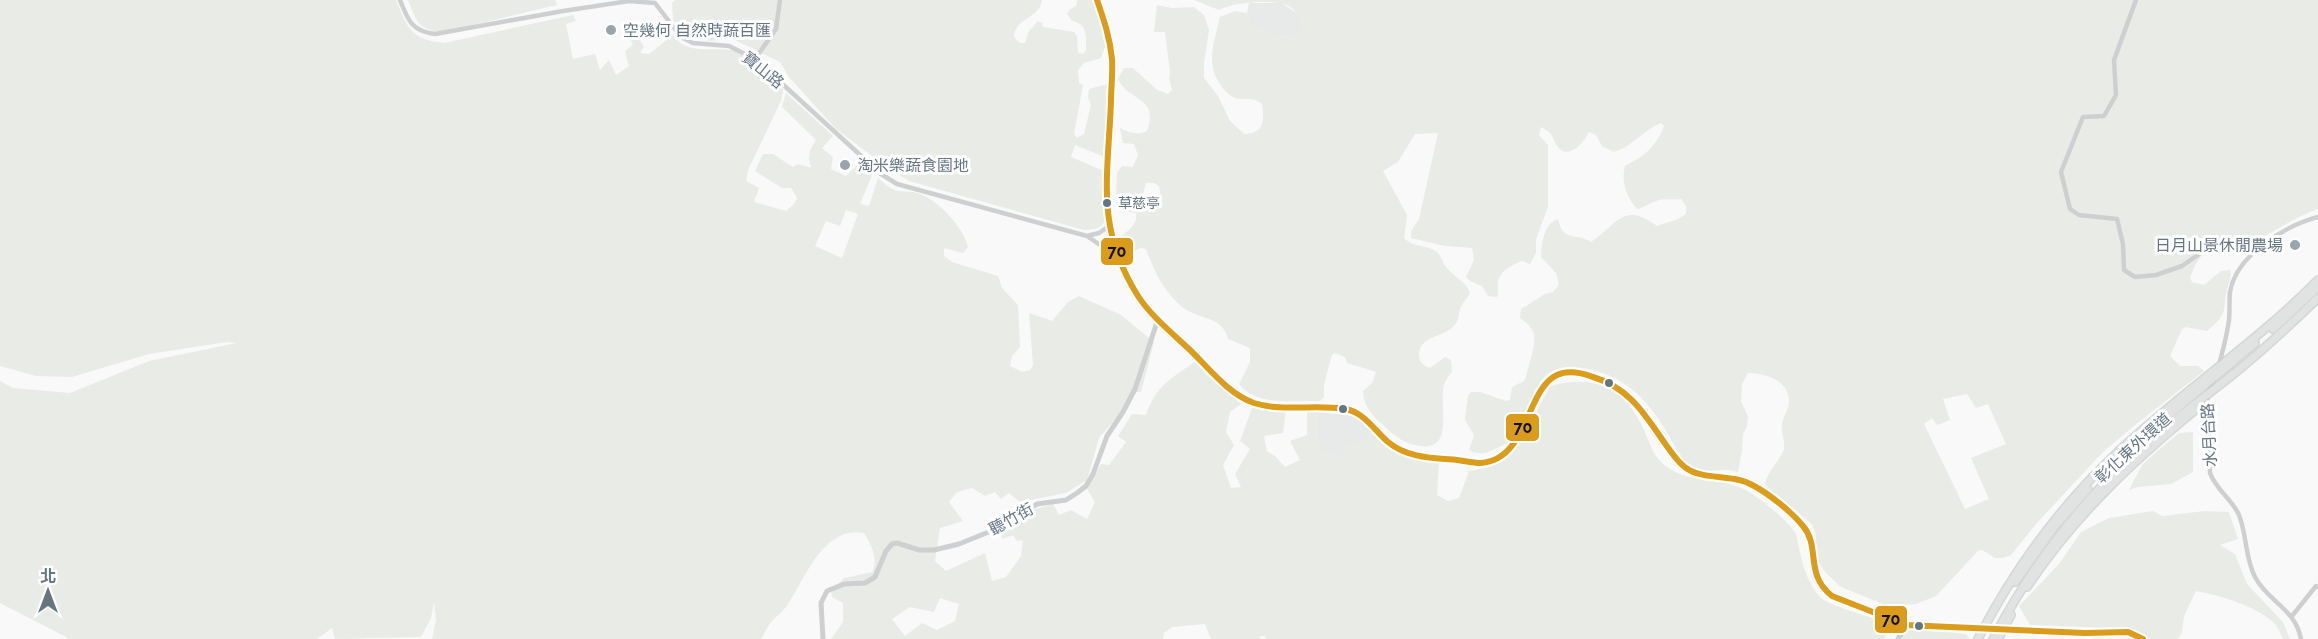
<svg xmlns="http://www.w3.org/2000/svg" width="2318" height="639" font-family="Raleway,'Noto Sans TC',sans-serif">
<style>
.built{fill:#e8e9e9}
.green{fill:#e8ebe6;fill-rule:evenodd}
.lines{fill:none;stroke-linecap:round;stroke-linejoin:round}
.secondary-casing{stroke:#d5d6d7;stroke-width:9}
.primary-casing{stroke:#d5d6d7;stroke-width:10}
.minor{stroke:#cecfd0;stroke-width:4.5}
.tertiary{stroke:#cecfd0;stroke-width:5}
.secondary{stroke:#e1e2e2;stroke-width:6}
.primary{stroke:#e1e2e2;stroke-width:7}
.bus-1-casing{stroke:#fff;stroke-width:10}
.bus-1{stroke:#da9c1a;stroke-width:6}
.poi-dot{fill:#99a4ac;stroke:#fff;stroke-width:2}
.bus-dot{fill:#657683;stroke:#fff;stroke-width:2}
.labels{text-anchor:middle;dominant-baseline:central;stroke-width:6;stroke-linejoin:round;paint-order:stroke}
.bus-label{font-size:14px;fill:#657683;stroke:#fff;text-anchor:start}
.poi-label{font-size:16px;fill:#657683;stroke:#fff;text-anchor:start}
.street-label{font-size:16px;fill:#657683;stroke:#fff}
.line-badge{stroke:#fff;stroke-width:2}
.pale-badge-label{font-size:16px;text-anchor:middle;font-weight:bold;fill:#111}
</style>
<rect width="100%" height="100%" fill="#f9f9f9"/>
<path class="built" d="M 1249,3 L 1282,3 L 1298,14 L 1302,22 L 1301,31 L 1297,37 L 1275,36 L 1251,26 L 1247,13 Z
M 1317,412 L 1353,416 L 1368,426 L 1372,433 L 1362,444 L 1347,447 L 1342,457 L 1320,454 L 1315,441 Z"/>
<path class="green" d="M 0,0 L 396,0 C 407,27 411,40 444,43 L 573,15 L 576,21 L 566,24 L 573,59 L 595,54 L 600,70 L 609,60 L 616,75 L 629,66 L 625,51 L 633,45 L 626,31 L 633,27 L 644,47 L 640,53 L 649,54 L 673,35 C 688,58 717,44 739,52 C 752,57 771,79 783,89 L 781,101 L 748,170 L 746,181 L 759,188 L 754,202 L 786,211 L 794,204 L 797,198 L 791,188 L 782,188 L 755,171 L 763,154 L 773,154 L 793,167 L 798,164 L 812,168 C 806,157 810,149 816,140 L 782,107 L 786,93 L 833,136 L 822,148 L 833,157 L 831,169 L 846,176 L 861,161 L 873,173 L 860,204 L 869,206 L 878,178 C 884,183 891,190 898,191 C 904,192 911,191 917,193 C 937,198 964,228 968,247 L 963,253 L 944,248 L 944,256 L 952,262 L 998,276 L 1002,288 L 1018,305 L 1020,347 L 1012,356 L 1010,366 L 1022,372 L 1030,370 L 1033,365 L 1029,313 L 1052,321 L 1068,302 L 1079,296 L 1121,315 L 1154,342 L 1141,392 L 1131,392 L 1124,409 L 1099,438 L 1087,480 L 1066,493 L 1020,502 L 1009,493 L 1001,499 L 995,492 L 985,496 L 972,488 L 957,492 L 949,502 L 963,521 L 940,528 L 935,561 L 946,571 L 985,553 L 992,581 L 1006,577 L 1021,556 L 1023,540 L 1017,541 L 1013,535 L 1003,539 L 1001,536 C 1008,514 1033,510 1053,504 L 1059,515 L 1071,510 L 1087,519 L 1095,502 L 1087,489 L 1101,464 L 1109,465 L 1126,442 L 1118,436 L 1132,414 L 1146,415 C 1156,385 1173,377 1198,360 L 1207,375 L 1241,404 L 1230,412 L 1226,432 L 1234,445 L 1223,465 L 1231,488 L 1241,487 L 1235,474 L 1250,449 L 1240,441 L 1252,408 L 1286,410 L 1283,433 L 1264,436 L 1267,451 L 1275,456 L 1285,467 L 1300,460 L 1290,441 L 1307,435 L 1307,412 L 1317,412 L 1315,440 L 1323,441 L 1321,454 L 1342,457 L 1347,447 L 1362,444 L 1372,433 L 1393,451 L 1439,463 L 1437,495 L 1448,501 L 1459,498 L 1469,471 C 1525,463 1524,427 1551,386 C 1595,374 1624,387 1643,428 C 1648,438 1652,453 1660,461 C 1686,487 1722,475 1749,492 C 1761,499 1790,522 1796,534 C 1798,539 1798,547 1800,552 C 1803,568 1809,585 1820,597 C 1827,605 1871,617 1884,622 L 1889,627 L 1884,639 L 1266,639 L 1265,636 L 1260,636 L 1260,639 L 1211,639 L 1205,624 L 1172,627 L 1164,633 L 1163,639 L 831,639 L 843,622 L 843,603 L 832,597 L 831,591 L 844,578 L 872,572 C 879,559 871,544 864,533 C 823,526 805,579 787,606 C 783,611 778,615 774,619 C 768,624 765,633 761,639 L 432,639 L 436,620 L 434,602 L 431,618 L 421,637 L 335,639 L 332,628 L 317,639 L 70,639 L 0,603 L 0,381 L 13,388 L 70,393 L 149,361 L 237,343 L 227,342 L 149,354 L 72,377 L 36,376 L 0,366 ZM 846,210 L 858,214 L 842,258 L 815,246 L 826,221 L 840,226 ZM 940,598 L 959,604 L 955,621 L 937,630 L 922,623 L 905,636 L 892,619 L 910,607 L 934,612 Z
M 408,0 L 555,0 L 557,5 L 443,32 C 418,30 416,21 408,0 Z
M 675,0 L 1042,0 C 1041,18 1014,18 1014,37 L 1020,43 L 1025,43 L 1029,31 L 1038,21 L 1042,23 L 1043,27 L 1074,32 L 1077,36 L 1078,53 L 1083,54 L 1086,50 C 1086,36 1088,24 1072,21 L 1067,14 L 1069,10 L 1076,6 L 1077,0 L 1095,0 L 1105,46 L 1101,58 L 1084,63 L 1078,70 L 1079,83 L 1083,85 L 1074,134 L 1077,138 L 1084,134 L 1091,105 L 1088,97 L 1089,89 L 1108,84 L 1110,92 L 1107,158 L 1075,145 L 1071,157 L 1106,172 L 1106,219 C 1102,229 1095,229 1084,230 L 909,181 L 892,171 L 836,129 L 789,77 L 780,62 L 731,38 L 710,41 L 690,37 L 680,30 L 673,20 L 672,3 Z
M 1194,0 L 2318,0 L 2318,209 C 2294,217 2274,233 2251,242 C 2246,244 2238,243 2233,243 C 2208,242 2198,256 2190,278 L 2192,282 L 2204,285 L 2221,271 L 2230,270 C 2232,277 2229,282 2227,289 C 2222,314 2229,312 2207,331 L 2186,327 L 2182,329 L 2170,356 L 2180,366 L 2198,366 L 2204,371 L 2135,425 L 2103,452 L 2036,524 L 2011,555 L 2003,558 L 1995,558 L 1982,550 L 1978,551 L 1936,596 L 1916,604 L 1888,606 L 1841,587 L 1825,572 L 1816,558 L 1816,536 L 1812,524 L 1765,485 C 1767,472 1777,464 1783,452 C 1787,443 1780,433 1782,424 C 1783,416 1789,410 1789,402 C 1790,380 1764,373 1748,373 L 1742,384 L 1741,401 L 1748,417 L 1747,426 L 1743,434 L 1742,451 L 1738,472 C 1732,471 1725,469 1720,470 C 1711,470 1706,473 1697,469 C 1683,463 1675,447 1668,434 C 1645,395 1619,370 1572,367 C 1528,364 1531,423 1507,443 C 1504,445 1499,447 1495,449 C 1486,454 1478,455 1469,450 L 1474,435 L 1465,420 L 1468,395 L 1471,392 L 1480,392 L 1506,401 L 1510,400 L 1512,387 L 1524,381 L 1526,377 C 1528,364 1540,339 1531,328 C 1528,324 1524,321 1520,318 L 1521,309 L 1545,294 L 1553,292 L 1559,285 L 1556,273 L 1541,257 C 1542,244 1543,224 1558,219 C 1563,243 1576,232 1591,242 C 1618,224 1623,201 1657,226 L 1678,219 L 1686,214 L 1686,206 L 1681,199 C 1673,200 1664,198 1656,201 C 1649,203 1644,208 1637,209 C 1626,196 1621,183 1625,166 C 1628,164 1631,163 1634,161 C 1647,155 1660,139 1664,126 L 1661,123 C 1643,130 1633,146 1614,152 L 1602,146 L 1596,135 L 1589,132 C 1585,141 1570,160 1559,148 C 1551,138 1555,134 1541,127 L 1539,135 L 1548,145 L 1548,206 L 1536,240 L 1536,253 L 1530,264 L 1522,261 C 1512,265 1501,270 1498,281 C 1497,287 1499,291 1497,297 L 1488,296 L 1482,286 L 1470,281 L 1466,277 L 1474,260 L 1472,248 L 1445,246 L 1411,238 L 1411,231 L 1419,219 L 1438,133 L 1415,134 L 1398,162 L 1383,171 L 1407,215 L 1404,238 C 1413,247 1424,245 1434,250 C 1442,254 1442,264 1448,269 C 1455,278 1466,281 1470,293 C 1467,298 1462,304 1460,309 C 1458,316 1459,321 1453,327 C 1443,337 1419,336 1419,355 C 1419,362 1424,366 1430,368 L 1445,357 L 1451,360 L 1452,372 C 1447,378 1443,384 1443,392 C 1441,412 1452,451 1420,446 C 1404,444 1395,436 1384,426 C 1373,416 1363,406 1363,391 L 1372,383 L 1376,372 L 1347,363 L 1345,357 L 1335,353 L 1332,355 L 1324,384 L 1324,397 L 1320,401 C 1293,400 1257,407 1239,384 L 1250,362 L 1250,348 L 1228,339 C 1222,314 1196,320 1181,306 C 1163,290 1154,271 1146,249 L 1141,248 L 1132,252 L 1123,244 L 1123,235 C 1130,229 1138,224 1136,213 L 1125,211 L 1125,208 C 1137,207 1152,207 1161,198 L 1159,186 L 1154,183 L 1146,183 L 1142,198 L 1137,202 L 1123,201 L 1116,195 L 1117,173 L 1122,166 L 1133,167 L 1138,155 L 1134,144 L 1123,143 L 1120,128 C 1129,132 1137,136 1147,131 C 1160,96 1127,101 1118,79 L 1124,68 L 1133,68 L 1157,90 L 1168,94 L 1172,90 L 1169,78 L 1170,72 L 1165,32 L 1154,32 L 1157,5 L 1172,8 L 1194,7 L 1204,15 L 1209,30 L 1204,63 L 1204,78 L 1218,96 L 1230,121 L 1244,134 C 1265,133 1264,120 1262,104 C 1251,96 1246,101 1235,98 C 1228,95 1222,88 1218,81 C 1206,61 1215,39 1220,17 L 1235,11 L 1247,13 L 1251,26 L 1275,36 L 1296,37 C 1307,24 1296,5 1280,3 C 1261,1 1236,2 1219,10 ZM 1967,394 L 1976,408 L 1988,404 L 2006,444 L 1971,458 L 1989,499 L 1965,509 L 1924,424 L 1932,418 L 1937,425 L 1950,420 L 1943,399 Z
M 2193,432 L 2193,472 L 2171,484 L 2138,487 L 2129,490 L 2142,465 L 2154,454 L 2179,433 Z
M 2153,511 L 2162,516 L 2205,511 L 2229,512 L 2238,539 L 2220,545 L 2235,554 L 2247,584 L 2283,622 L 2290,639 L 2283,639 C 2280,633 2278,626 2273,622 C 2253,605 2222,596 2196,591 L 2184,616 L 2182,633 L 2178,639 L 2151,639 L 2132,629 L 2030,625 L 2019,606 L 2059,564 L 2081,532 L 2109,518 Z
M 1907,630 L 1960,633 L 1967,635 L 1969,639 L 1899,639 Z"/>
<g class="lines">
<g class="secondary-casing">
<path id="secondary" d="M 1097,0 C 1104,20 1110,38 1112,59 C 1113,73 1111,88 1111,102 C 1108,177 1095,228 1138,296 C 1151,316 1171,332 1189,349 C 1208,367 1228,394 1254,403 C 1282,412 1316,404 1345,409 C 1364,412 1374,430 1388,442 C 1407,458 1433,458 1457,460 C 1465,461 1473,463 1481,463 C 1528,460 1526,389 1557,375 C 1568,370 1582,373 1593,377 C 1630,388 1645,415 1666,445 C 1672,453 1678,463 1686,468 C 1700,478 1723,476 1739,480 C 1758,484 1790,510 1803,526 C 1821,547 1804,574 1832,596 L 1906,625 L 2085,633 L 2128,632 L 2143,639"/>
</g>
<g class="primary-casing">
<path id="primary" d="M 2273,329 L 2318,287
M 2169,415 L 2255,343
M 2015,582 L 2055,526 L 2088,489
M 2027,587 C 2074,516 2133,461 2199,407
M 1978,639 C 2015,567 2061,505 2120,450 C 2184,390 2257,342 2318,280
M 1993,639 C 2029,571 2073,511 2130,458 C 2160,430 2194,405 2226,380 C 2258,355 2289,326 2318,298
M 1998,639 L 2011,615"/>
</g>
<path class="minor" d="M 400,0 C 408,20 411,31 435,34 L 563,11 L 629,1 L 655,3 L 681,37 L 693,43 L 729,46 L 755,59 L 881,174 L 897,184 L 1087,236 L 1119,258
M 2136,0 L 2114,60 L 2116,95 L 2104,116 L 2083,117 L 2061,172 L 2070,209 L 2079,215 L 2117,219 L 2123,244 L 2124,270 L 2135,277 L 2156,275 L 2182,266 L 2202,252 L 2244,247 L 2257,250
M 755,59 L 776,29 L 780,0
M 1087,236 L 1099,233 L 1109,226
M 2219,365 C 2223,350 2227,335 2229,320 C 2230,311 2229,301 2230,292 C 2236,255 2285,226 2318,217
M 2215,379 L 2207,393 L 2210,473 C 2216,490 2232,499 2239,515 C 2247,535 2245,558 2255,577 C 2268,602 2295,608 2301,639
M 2292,616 L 2316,586 L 2318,587"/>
<path class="tertiary" d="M 823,639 L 821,603 L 827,591 L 844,584 L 865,583 L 875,577 L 886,551 L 892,544 L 897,543 L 919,550 L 934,550 L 959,544 L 1001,527 L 1037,504 L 1066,500 L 1077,493 L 1086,486 L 1093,474 L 1107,436 L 1123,412 L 1135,389 L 1158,319
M 1898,639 L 1906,625"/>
<use href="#secondary" class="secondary"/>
<use href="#primary" class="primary"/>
<g class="bus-1-casing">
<path id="bus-1" d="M 1097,0 C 1104,20 1110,38 1112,59 C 1113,73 1111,88 1111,102 C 1108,177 1095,228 1138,296 C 1151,316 1171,332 1189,349 C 1208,367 1228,394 1254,403 C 1282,412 1316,404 1345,409 C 1364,412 1374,430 1388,442 C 1407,458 1433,458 1457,460 C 1465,461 1473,463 1481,463 C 1528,460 1526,389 1557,375 C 1568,370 1582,373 1593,377 C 1630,388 1645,415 1666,445 C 1672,453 1678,463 1686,468 C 1700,478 1723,476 1739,480 C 1758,484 1790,510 1803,526 C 1821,547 1804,574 1832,596 L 1906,625 L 2085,633 L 2128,632 L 2143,639"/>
</g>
<use href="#bus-1" class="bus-1"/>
</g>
<g class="poi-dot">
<circle cx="611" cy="30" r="6"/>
<circle cx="845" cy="165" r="6"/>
<circle cx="2295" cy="245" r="6"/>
</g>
<g class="bus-dot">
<circle cx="1107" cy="203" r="5"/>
<circle cx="1609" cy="383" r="5"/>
<circle cx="1343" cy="409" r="5"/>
<circle cx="1919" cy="626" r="5"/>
</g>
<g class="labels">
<g class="bus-label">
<text x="1118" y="203">草慈亭</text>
</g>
<g class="poi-label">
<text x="623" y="30">空幾何 自然時蔬百匯</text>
<text x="857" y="165">淘米樂蔬食園地</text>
<text x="2283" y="245" text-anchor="end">日月山景休閒農場</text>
</g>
<g class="street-label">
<text transform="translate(763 70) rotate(39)">寶山路</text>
<text transform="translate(2209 435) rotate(-93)">水月台路</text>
<text transform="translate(2133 448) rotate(-42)">彰化東外環道</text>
<text transform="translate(1011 519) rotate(-29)">聽竹街</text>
</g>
</g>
<g class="line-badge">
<rect x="1100" y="237" width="34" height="29" rx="6" fill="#da9c1a"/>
<rect x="1505" y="413" width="35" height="29" rx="6" fill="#da9c1a"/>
<rect x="1874" y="605" width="34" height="29" rx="6" fill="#da9c1a"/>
</g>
<g class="pale-badge-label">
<text x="1117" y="257">70</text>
<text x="1523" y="433">70</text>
<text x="1891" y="625">70</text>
</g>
<g transform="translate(48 591)" stroke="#ffffff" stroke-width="4.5" paint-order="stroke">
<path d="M0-4.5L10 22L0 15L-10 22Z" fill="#657683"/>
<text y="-9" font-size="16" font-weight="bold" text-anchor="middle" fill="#657683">北</text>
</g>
</svg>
